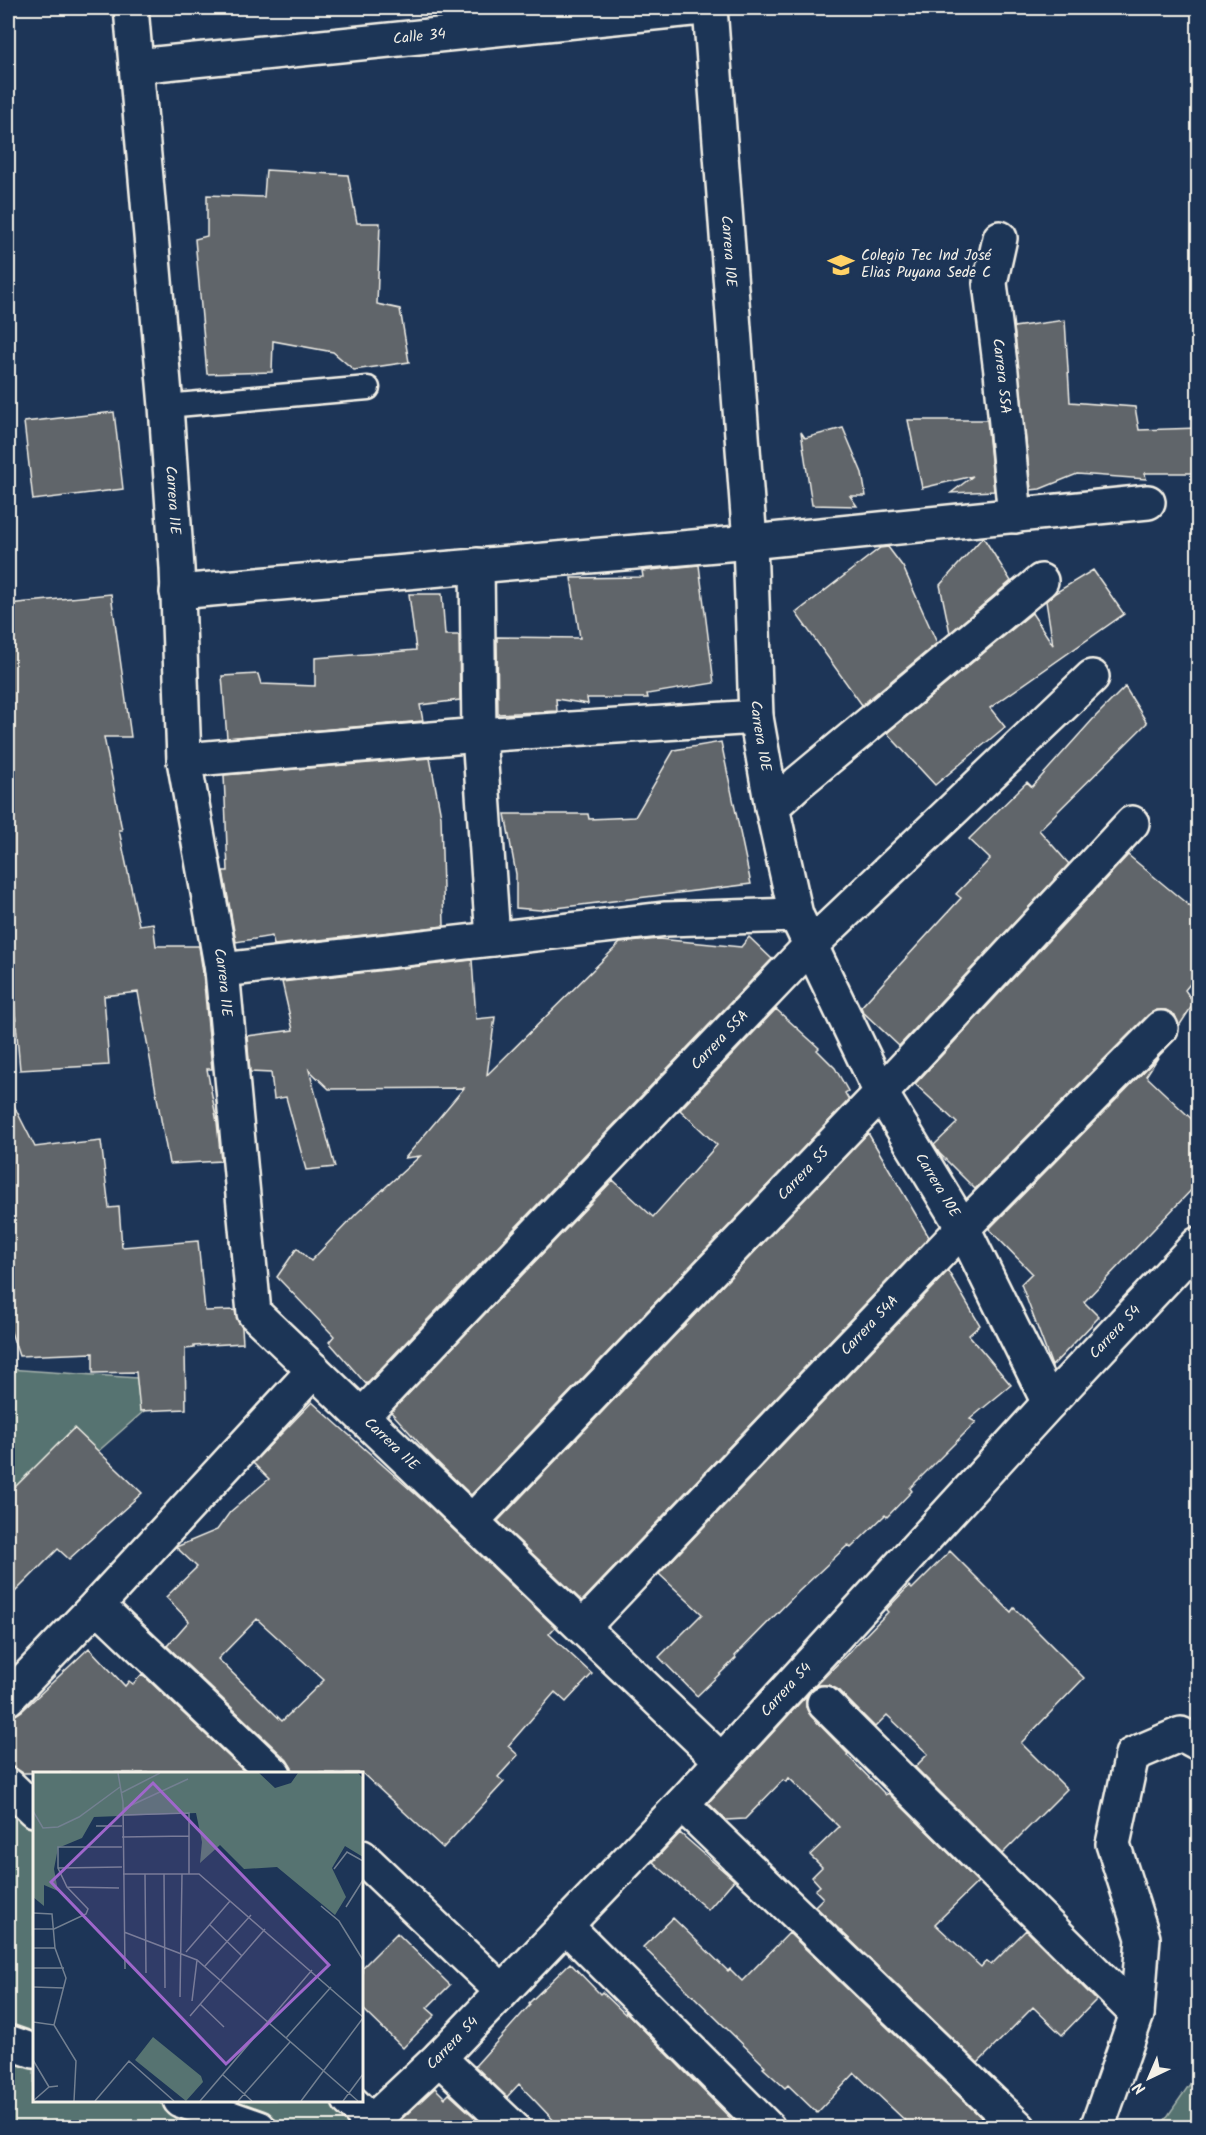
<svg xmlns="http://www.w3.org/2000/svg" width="1206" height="2135" font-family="Kalam,sans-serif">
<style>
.green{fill:#567371;stroke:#a5b2ac;stroke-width:1.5}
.building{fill:#60656b;stroke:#f4f1e8;stroke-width:1.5;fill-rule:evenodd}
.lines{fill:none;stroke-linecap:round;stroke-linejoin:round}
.service-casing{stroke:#f4f1e8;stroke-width:27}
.minor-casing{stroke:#f4f1e8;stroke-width:38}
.service{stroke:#1d3557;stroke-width:22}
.minor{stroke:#1d3557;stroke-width:33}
.labels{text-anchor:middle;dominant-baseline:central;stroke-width:5;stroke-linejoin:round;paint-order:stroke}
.street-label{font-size:15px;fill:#f4f1e8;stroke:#1d3557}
.poi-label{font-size:15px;fill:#f4f1e8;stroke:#1d3557;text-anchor:start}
.inset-road{fill:none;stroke:#738091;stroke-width:1.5}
.view{fill:#9f67cb;fill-opacity:0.15;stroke:#9f67cb;stroke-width:3}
.inset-edge{fill:none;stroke:#f4f1e8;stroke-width:3}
</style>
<rect width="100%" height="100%" fill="#1d3557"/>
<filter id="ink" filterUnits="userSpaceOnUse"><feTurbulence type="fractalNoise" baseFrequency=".0167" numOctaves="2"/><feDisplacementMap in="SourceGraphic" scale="12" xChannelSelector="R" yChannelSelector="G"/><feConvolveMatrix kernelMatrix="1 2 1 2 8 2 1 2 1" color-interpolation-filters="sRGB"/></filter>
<g filter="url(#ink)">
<path class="green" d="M 8,1369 L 137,1378 L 185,1375 L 53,1491 L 8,1562 Z
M 8,1783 L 34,1808 L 34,2100 L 362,2100 L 393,2127 L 8,2127 Z
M 1198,2066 L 1198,2127 L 1160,2127 L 1190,2084 Z"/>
<path class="building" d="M 266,170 L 348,175 L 357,223 L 380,223 L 377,304 L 400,309 L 409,362 L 354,370 L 333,352 L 273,341 L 272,372 L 207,374 L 195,239 L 207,236 L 207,195 L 264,197 Z
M 1065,320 L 1070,402 L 1135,407 L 1139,430 L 1198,428 L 1198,473 L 1145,473 L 1146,479 L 1077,474 L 1040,489 L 1031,490 L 1014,327 Z
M 114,412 L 123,489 L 33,500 L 24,422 Z
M 908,420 L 987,420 L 994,491 L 951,493 L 973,476 L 922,488 Z
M 843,428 L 862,473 L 866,496 L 850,496 L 857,506 L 812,505 L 801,432 L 805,438 Z
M 983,537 L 1011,581 L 950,633 L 940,585 Z
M 888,547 L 903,567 L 937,643 L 862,705 L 796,613 L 880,548 Z
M 699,565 L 714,683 L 647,694 L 648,698 L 587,698 L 588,704 L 556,699 L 557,711 L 498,714 L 497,637 L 580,638 L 571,578 L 643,577 L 642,571 Z
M 1093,570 L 1124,614 L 990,708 L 1005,727 L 935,785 L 887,733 L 1032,613 L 1053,645 L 1046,601 L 1055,593 Z
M 111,594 L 131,737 L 104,737 L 122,830 L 119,830 L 139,925 L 153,923 L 156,946 L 199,946 L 203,973 L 212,1069 L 207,1069 L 217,1122 L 221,1161 L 169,1164 L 138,992 L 104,996 L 109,1065 L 20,1070 L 8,930 L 8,604 Z
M 409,594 L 442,594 L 445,635 L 459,635 L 460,700 L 420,705 L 423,721 L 227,738 L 222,676 L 258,674 L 261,684 L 315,686 L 315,658 L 416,650 Z
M 1125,687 L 1147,723 L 1039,830 L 1069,864 L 899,1046 L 863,1012 L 861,1007 L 961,898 L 956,894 L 990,859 L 969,839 L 1027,782 L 1032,787 L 1095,717 Z
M 721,742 L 751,884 L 540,910 L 516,908 L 516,874 L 505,814 L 588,814 L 589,819 L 635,817 L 674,750 Z
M 430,758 L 441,816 L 444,926 L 274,945 L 272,936 L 236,942 L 223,871 L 228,871 L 224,775 Z
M 1128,855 L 1198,913 L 1198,974 L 1185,990 L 1194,1003 L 1179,1026 L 1175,1015 L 1166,1010 L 1157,1010 L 1148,1015 L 975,1189 L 939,1153 L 934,1145 L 957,1123 L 915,1084 Z
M 749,937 L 772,959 L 366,1384 L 329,1342 L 334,1336 L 277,1277 L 297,1248 L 311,1261 L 357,1213 L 420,1156 L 405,1158 L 464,1088 L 329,1089 L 309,1070 L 335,1167 L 306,1170 L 286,1097 L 274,1099 L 271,1073 L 250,1072 L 247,1036 L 293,1030 L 282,982 L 472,960 L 476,1019 L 495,1017 L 487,1075 L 620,943 L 659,939 L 741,947 Z
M 776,1009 L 819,1048 L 817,1050 L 835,1068 L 848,1091 L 845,1093 L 849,1100 L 471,1495 L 429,1454 L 391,1412 L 613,1180 L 653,1217 L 717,1145 L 680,1110 Z
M 1159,1056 L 1146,1076 L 1198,1125 L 1198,1183 L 1084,1302 L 1099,1317 L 1052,1366 L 1021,1284 L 1032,1273 L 989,1229 Z
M 8,1094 L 35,1147 L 74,1142 L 74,1144 L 101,1141 L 109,1208 L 119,1207 L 122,1247 L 198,1241 L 205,1311 L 235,1310 L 236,1316 L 242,1328 L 243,1343 L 194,1346 L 194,1348 L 185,1349 L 186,1409 L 140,1411 L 136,1372 L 93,1373 L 93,1353 L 19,1356 L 8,1323 Z
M 868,1133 L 929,1237 L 582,1601 L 498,1521 Z
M 948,1271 L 980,1325 L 969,1335 L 1011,1385 L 970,1419 L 976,1422 L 910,1488 L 912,1491 L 887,1517 L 885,1515 L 851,1548 L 848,1545 L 799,1591 L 735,1656 L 736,1658 L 697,1696 L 659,1657 L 702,1614 L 659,1574 Z
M 312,1402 L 431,1508 L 555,1627 L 549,1634 L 592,1674 L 566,1702 L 555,1692 L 508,1746 L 518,1755 L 498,1777 L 504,1782 L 443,1848 L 362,1773 L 292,1773 L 292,1768 L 287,1760 L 167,1646 L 189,1621 L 166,1597 L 197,1567 L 176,1547 L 217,1530 L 230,1512 L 269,1479 L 253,1463 ZM 257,1619 L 324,1680 L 282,1721 L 218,1659 Z
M 74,1428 L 142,1493 L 69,1559 L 58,1549 L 8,1599 L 8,1494 Z
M 950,1551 L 1011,1612 L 1014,1608 L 1084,1678 L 1021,1743 L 1067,1789 L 1002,1854 L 915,1767 L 928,1754 L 887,1715 L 875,1727 L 837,1689 L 828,1685 L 820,1685 L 814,1688 L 888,1612 L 886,1610 L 909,1586 L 912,1589 Z
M 89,1648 L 125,1686 L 129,1681 L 133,1684 L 142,1674 L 246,1773 L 23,1773 L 13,1767 L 8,1767 L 8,1716 L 14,1716 L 22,1711 Z
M 808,1694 L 806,1699 L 806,1707 L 811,1716 L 848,1754 L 847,1755 L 886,1795 L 888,1793 L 978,1882 L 935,1924 L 981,1967 L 986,1961 L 991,1965 L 1026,1930 L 1096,2000 L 1062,2035 L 1033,2007 L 978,2063 L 815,1906 L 823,1898 L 815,1890 L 820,1886 L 812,1877 L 822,1867 L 810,1855 L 839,1827 L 789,1778 L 786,1782 L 783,1780 L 745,1819 L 726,1820 L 708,1803 Z
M 680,1833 L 734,1880 L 708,1910 L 653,1862 Z
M 673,1918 L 728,1971 L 730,1969 L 742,1981 L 789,1933 L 991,2127 L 912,2127 L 855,2073 L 817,2113 L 788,2085 L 785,2088 L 763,2068 L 765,2066 L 643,1947 Z
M 397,1933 L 450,1985 L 427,2008 L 435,2015 L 403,2048 L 362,2008 L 362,1968 Z
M 570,1963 L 600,1994 L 602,1992 L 625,2014 L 626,2012 L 739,2127 L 560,2127 L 519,2084 L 507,2097 L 475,2066 L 530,2005 L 529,2003 Z
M 435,2088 L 445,2098 L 449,2094 L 482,2124 L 478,2127 L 393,2127 Z"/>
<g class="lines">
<g class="service-casing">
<path id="service" d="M 166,406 L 368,388"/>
</g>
<g class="minor-casing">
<g id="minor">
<path id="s1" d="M 131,8 L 166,406 L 177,568 L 184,760 L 222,970 L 254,1313 L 722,1761"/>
<path id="s2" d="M 710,8 L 750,542 L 756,717 L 772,807 L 796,915 L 881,1093 L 963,1228 L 1049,1403"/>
<path id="s3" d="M 136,66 L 702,8"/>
<path id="s4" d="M 1000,238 L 990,283 L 1001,372 L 1015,516"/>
<path d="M 477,565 L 479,735 L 493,939"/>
<path d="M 177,592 L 750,542 L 1148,502"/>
<path d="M 184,760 L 479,735 L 756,717"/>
<path d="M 772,807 L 798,783 L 1041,581"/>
<path d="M 222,970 L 666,919 L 796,915"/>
<path id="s5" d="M 362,1416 L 811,945 L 1092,677"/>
<path id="s6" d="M 472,1521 L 881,1093 L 1132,823"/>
<path d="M 97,1605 L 274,1774"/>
<path id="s7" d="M 583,1627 L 963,1228 L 1161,1028"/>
<path d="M 8,1698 L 97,1605 L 314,1370"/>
<path d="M 824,1703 L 1137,2014"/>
<path d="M 8,1785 L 34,1810"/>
<path d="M 682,1804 L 1019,2128"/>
<path d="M 362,1857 L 502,1991"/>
<path d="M 566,1926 L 768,2128"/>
<path d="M 8,2042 L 34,2051"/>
<path d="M 439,2058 L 513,2128"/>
<path d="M 180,2100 L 259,2128"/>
<path d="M 349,2100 L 372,2122"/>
<path id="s8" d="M 365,2128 L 439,2058 L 682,1804 L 1049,1403 L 1198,1244"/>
<path d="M 1097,2128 L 1137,2014 L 1143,1938 L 1113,1844 L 1132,1755 L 1181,1734 L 1198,1743"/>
</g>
</g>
<use href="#service" class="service"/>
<use href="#minor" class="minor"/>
</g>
</g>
<defs>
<g id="school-bare" transform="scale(2.07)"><path d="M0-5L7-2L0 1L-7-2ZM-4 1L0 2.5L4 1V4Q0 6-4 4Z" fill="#ffd166" stroke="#1d3557" stroke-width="2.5" paint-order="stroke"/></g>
</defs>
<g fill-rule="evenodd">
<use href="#school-bare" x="841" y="265"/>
</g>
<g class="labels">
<g class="street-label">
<text stroke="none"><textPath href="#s3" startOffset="285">Calle 34</textPath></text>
<text stroke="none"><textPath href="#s2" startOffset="244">Carrera 10E</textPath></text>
<text stroke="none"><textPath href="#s4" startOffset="140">Carrera 55A</textPath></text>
<text stroke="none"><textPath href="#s1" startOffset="494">Carrera 11E</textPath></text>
<text stroke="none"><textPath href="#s2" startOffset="730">Carrera 10E</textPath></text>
<text stroke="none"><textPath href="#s1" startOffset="980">Carrera 11E</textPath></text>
<text stroke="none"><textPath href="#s5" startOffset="519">Carrera 55A</textPath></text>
<text stroke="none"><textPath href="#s6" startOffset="480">Carrera 55</textPath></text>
<text stroke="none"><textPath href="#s2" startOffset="1218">Carrera 10E</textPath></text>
<text stroke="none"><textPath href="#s7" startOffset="416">Carrera 54A</textPath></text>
<text stroke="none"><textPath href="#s8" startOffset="1094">Carrera 54</textPath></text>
<text stroke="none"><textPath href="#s1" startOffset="1502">Carrera 11E</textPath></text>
<text stroke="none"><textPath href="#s8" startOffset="608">Carrera 54</textPath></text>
<text stroke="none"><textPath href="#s8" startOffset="122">Carrera 54</textPath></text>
</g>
<g class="poi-label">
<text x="861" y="256">Colegio Tec Ind José<tspan x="861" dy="17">Elias Puyana Sede C</tspan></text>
</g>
</g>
<g transform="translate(33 1772)">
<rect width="330" height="330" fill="#1d3557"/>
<path d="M 0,1 L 226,1 L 242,16 L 258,11 L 265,1 L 325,1 L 330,6 L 330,85 L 312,74 L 299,96 L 313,125 L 302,143 L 244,95 L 211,97 L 187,73 L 167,91 L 169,70 L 163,41 L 61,45 L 49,66 L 25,76 L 21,97 L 25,119 L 11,113 L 11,134 L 0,125 ZM 120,265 L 168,304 L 170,310 L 153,329 L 102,288 Z" fill="#567371"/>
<path class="inset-road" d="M 85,1 L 90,30 L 92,197M 88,21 L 127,1M 90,37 L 155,7M 0,39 L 10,56 L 25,55 L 46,45 L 87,15M 90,43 L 156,41 L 156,102M 63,54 L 89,54M 89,65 L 156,64M 25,96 L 89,95M 301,97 L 314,80 L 330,89M 90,102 L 166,102 L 330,245M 112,102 L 113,201M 131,102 L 132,216M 34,115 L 86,116M 288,134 L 306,149 L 330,188M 313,135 L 330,108M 0,141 L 19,142 L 22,176 L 33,206 L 21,253 L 0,250M 177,153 L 209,184M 0,157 L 21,157 L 53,142 L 55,137 L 34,115 L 25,96 L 25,75 L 89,75M 91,160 L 164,188 L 325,329M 0,176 L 22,176M 153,180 L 197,129M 172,194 L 218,143M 0,196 L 31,196M 0,215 L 31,216M 147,225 L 149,102M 159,229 L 164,188M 167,232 L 191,255M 157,244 L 232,157M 21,253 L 43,289 L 41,329M 253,266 L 298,215M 0,288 L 16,315M 190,303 L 219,329M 0,329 L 16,315 L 25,314M 62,329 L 96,289 L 141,329M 167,329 L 279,198M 205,329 L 257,270M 268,329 L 330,246M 310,329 L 330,302"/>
<path class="view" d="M 120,11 L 296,193 L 193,292 L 18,110 Z"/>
<rect width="330" height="330" class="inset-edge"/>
</g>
<rect width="1206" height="2135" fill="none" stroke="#1d3557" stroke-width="30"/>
<rect x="15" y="15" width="1176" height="2105" fill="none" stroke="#f4f1e8" stroke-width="2" filter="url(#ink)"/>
<g transform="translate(1149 2078) rotate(224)" stroke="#1d3557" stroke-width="4.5" paint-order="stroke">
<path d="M0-4.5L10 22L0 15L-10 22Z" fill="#f4f1e8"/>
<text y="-9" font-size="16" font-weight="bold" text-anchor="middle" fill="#f4f1e8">N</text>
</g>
</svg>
